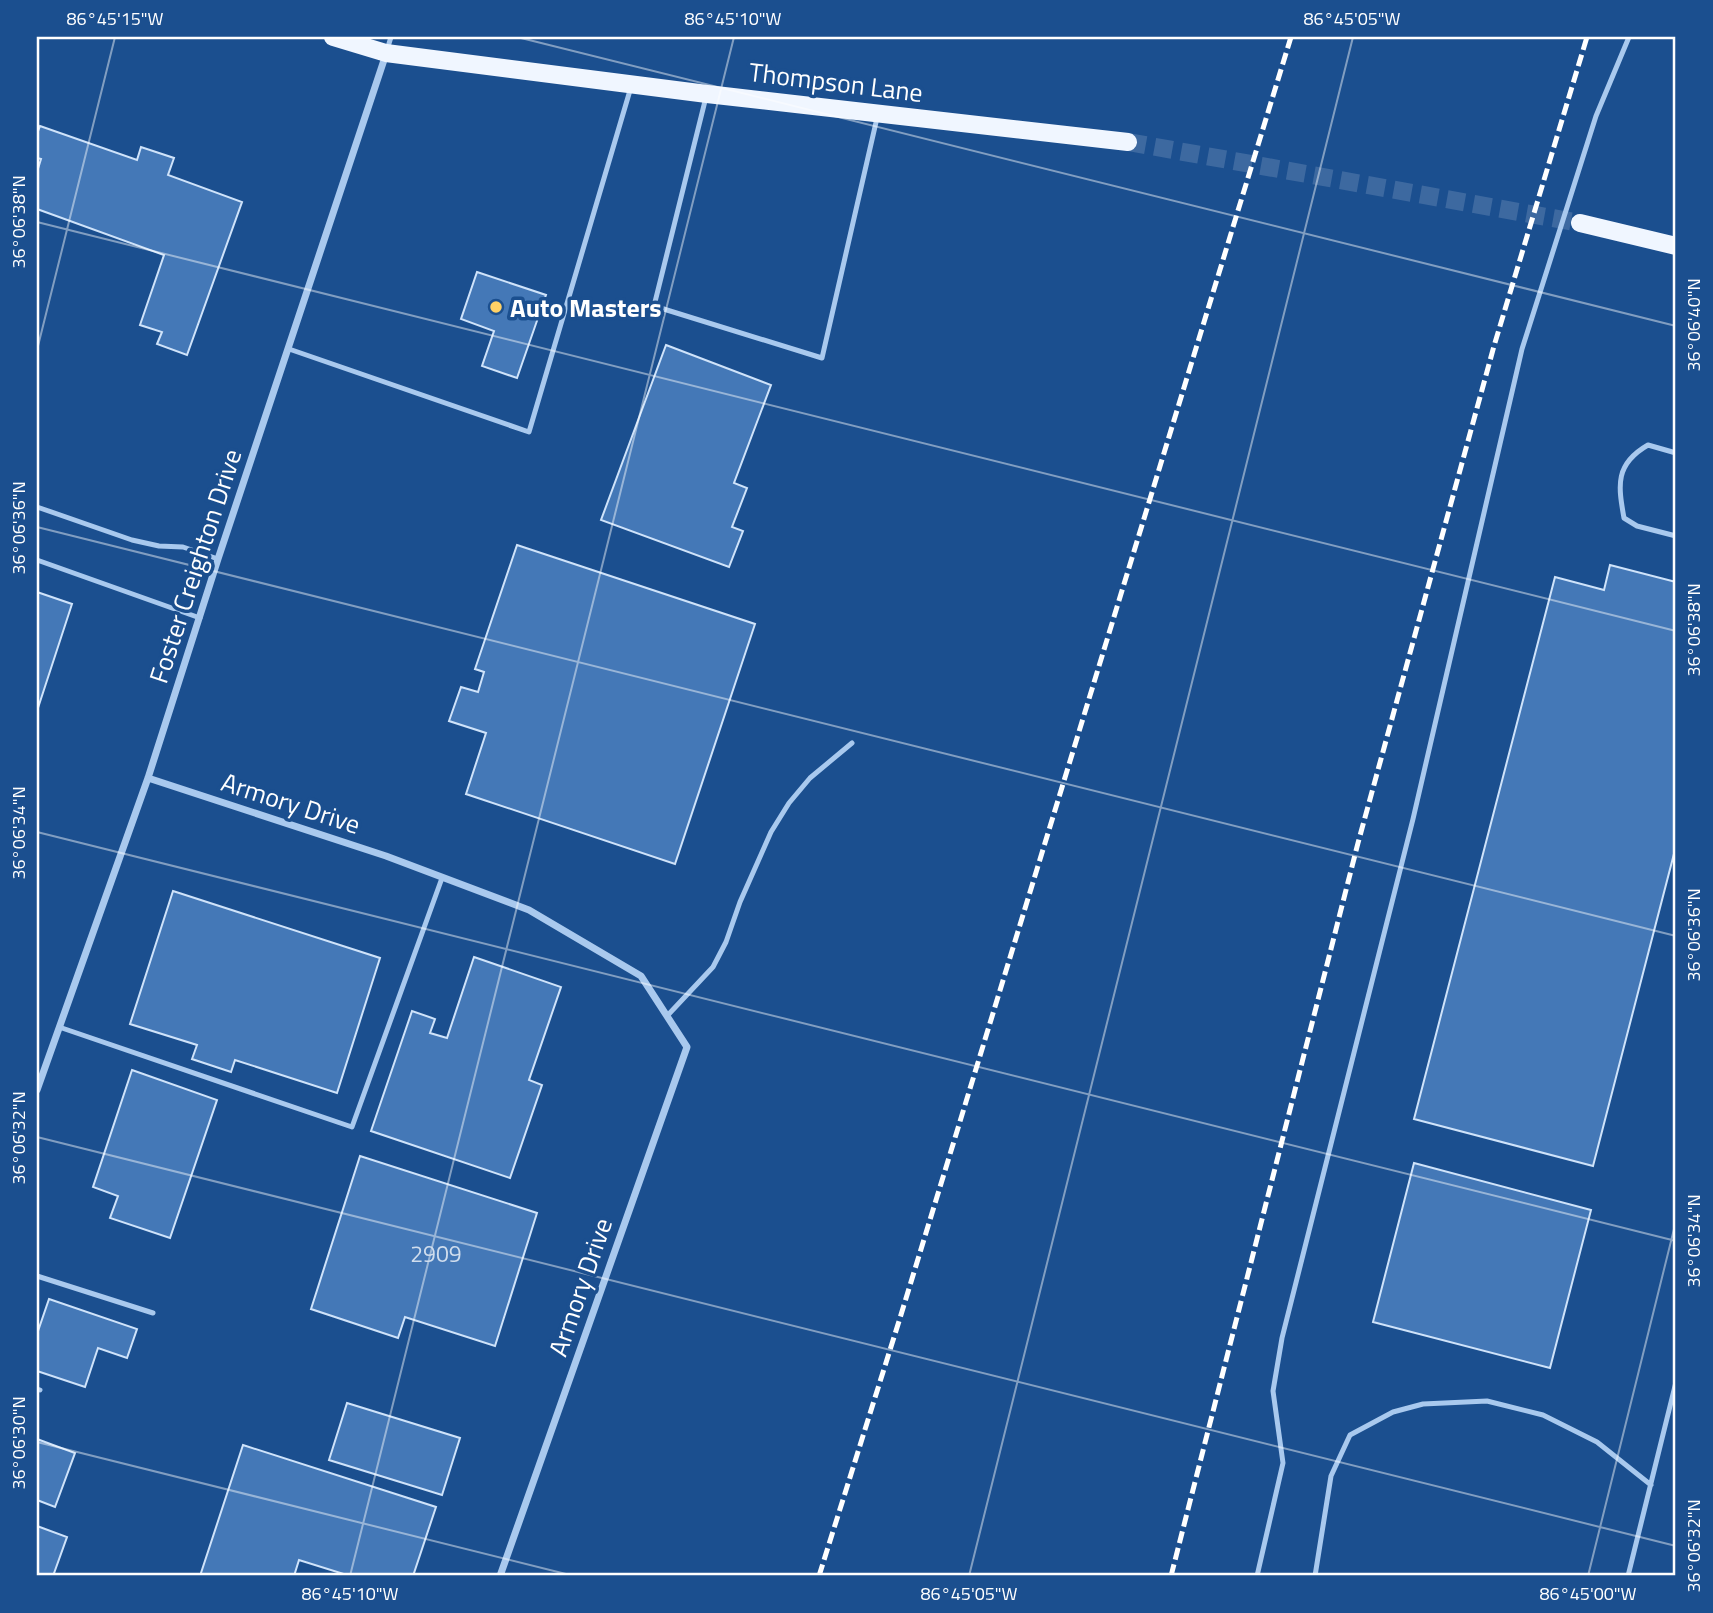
<svg xmlns="http://www.w3.org/2000/svg" width="1713" height="1613" font-family="'Titillium Web',sans-serif">
<style>
.building{fill:#4478b7;stroke:#cfe3fa;stroke-width:2}
.lines{fill:none;stroke-linecap:round;stroke-linejoin:round}
.primary-tunnel{stroke:#3d69a0;stroke-width:18;stroke-dasharray:18 9;stroke-linecap:butt}
.lane{stroke:#a9c9ee;stroke-width:5}
.street{stroke:#a9c9ee;stroke-width:7}
.primary{stroke:#f0f6ff;stroke-width:18}
.rail{stroke:#fff;stroke-width:5;stroke-dasharray:12 5;stroke-linecap:butt}
.ticks{fill:none;stroke:#fff;stroke-width:2;stroke-opacity:0.45}
.poi-dot{fill:#ffd166;stroke:#1b4f8f;stroke-width:2.5}
.labels{text-anchor:middle;dominant-baseline:central;stroke-width:7;stroke-linejoin:round;paint-order:stroke}
.number-label{font-size:23px;fill:#d0dded}
.street-label{font-size:26px;fill:#fff;stroke:#1b4f8f}
.poi-label{font-size:26px;font-weight:bold;fill:#fff;stroke:#1b4f8f;text-anchor:start}
.neatline{fill:none;stroke:#fff;stroke-width:2.5}
.ticks-label{font-size:18px;text-anchor:middle;fill:#fff}
</style>
<rect width="100%" height="100%" fill="#1b4f8f"/>
<path class="building" d="M 40,126 L 137,160 L 141,147 L 174,158 L 168,175 L 242,202 L 187,355 L 157,344 L 162,332 L 140,325 L 164,255 L 37,209 L 37,172 L 41,159 L 37,158 L 37,134 Z
M 477,272 L 546,295 L 517,378 L 482,366 L 494,331 L 461,319 Z
M 666,345 L 771,385 L 734,483 L 747,488 L 732,527 L 743,531 L 729,567 L 601,520 Z
M 517,545 L 755,624 L 675,864 L 466,794 L 486,733 L 449,721 L 461,687 L 478,692 L 484,672 L 475,669 Z
M 1610,565 L 1676,582 L 1676,846 L 1593,1166 L 1414,1119 L 1555,577 L 1604,590 Z
M 37,592 L 72,604 L 37,711 Z
M 173,891 L 380,958 L 337,1093 L 235,1060 L 231,1072 L 192,1059 L 197,1045 L 130,1024 Z
M 474,957 L 561,987 L 529,1080 L 542,1085 L 510,1178 L 371,1131 L 412,1011 L 435,1019 L 430,1033 L 447,1038 Z
M 132,1070 L 217,1100 L 170,1238 L 110,1218 L 118,1196 L 93,1187 Z
M 360,1156 L 537,1213 L 495,1346 L 405,1317 L 398,1338 L 311,1309 Z
M 1414,1163 L 1591,1210 L 1550,1368 L 1373,1322 Z
M 49,1299 L 137,1329 L 127,1358 L 98,1348 L 85,1387 L 37,1371 L 37,1334 Z
M 347,1403 L 460,1438 L 442,1495 L 329,1460 Z
M 37,1439 L 75,1453 L 55,1507 L 37,1500 Z
M 243,1445 L 436,1507 L 413,1576 L 350,1576 L 299,1560 L 294,1576 L 200,1576 Z
M 37,1526 L 67,1537 L 53,1576 L 37,1576 Z"/>
<g class="lines">
<path class="primary-tunnel" d="M 1128,142 L 1580,223"/>
<path class="lane" d="M 387,50 L 391,37
M 706,97 L 654,306 L 822,358 L 877,118
M 289,349 L 529,432 L 631,87
M 1676,453 L 1648,445 C 1615,464 1618,485 1624,518 L 1637,526 L 1676,536
M 37,507 L 132,540 L 159,546 L 183,547 L 218,559
M 37,560 L 200,618
M 667,1016 L 713,967 L 726,942 L 740,902 L 771,832 L 789,803 L 810,778 L 852,743
M 59,1027 L 352,1127 L 442,878
M 37,1276 L 153,1313
M 37,1389 L 40,1390
M 1257,1576 L 1283,1463 L 1273,1391 L 1282,1338 L 1413,819 L 1522,349 L 1596,116 L 1629,37
M 1315,1576 L 1331,1476 L 1350,1435 L 1393,1412 L 1423,1404 L 1487,1401 L 1543,1415 L 1597,1442 L 1651,1485
M 1628,1576 L 1676,1382"/>
<path class="street" d="M 148,778 L 386,856 L 529,910 L 641,976 L 687,1047 L 500,1576
M 37,1090 L 148,778 L 218,559 L 386,54"/>
<path class="primary" d="M 333,37 L 386,53 L 707,94 L 1128,142
M 1580,223 L 1676,246"/>
<path class="rail" d="M 819,1576 L 900,1318 L 1291,37
M 1171,1576 L 1358,843 L 1494,346 L 1587,37"/>
</g>
<path class="ticks" d="M 517,37 L 1676,326M 37,222 L 1676,631M 37,350 L 115,37M 37,527 L 1676,936M 37,832 L 1676,1241M 37,1137 L 1676,1546M 37,1442 L 574,1576M 350,1576 L 734,37M 969,1576 L 1353,37M 1588,1576 L 1676,1221"/>
<circle class="poi-dot" cx="496" cy="307" r="7"/>
<g class="labels">
<g class="number-label">
<text x="436" y="1253">2909</text>
</g>
<g class="street-label">
<text transform="translate(836 82) rotate(7)">Thompson Lane</text>
<text transform="translate(195 566) rotate(-72)">Foster Creighton Drive</text>
<text transform="translate(291 803) rotate(18)">Armory Drive</text>
<text transform="translate(580 1287) rotate(-71)">Armory Drive</text>
</g>
<g class="poi-label">
<text x="510" y="307">Auto Masters</text>
</g>
</g>
<rect width="1713" height="1613" fill="none" stroke="#1b4f8f" stroke-width="77"/>
<rect x="38" y="38" width="1636" height="1536" class="neatline"/>
<g class="ticks-label">
<text x="115" y="25">86°45'15"W</text>
<text x="733" y="25">86°45'10"W</text>
<text x="1352" y="25">86°45'05"W</text>
<text transform="translate(19 222) rotate(-90)" y="6">36°06'38"N</text>
<text transform="translate(1694 325) rotate(-90)" y="6">36°06'40"N</text>
<text transform="translate(19 528) rotate(-90)" y="6">36°06'36"N</text>
<text transform="translate(1694 630) rotate(-90)" y="6">36°06'38"N</text>
<text transform="translate(19 833) rotate(-90)" y="6">36°06'34"N</text>
<text transform="translate(1694 935) rotate(-90)" y="6">36°06'36"N</text>
<text transform="translate(19 1138) rotate(-90)" y="6">36°06'32"N</text>
<text transform="translate(1694 1241) rotate(-90)" y="6">36°06'34"N</text>
<text transform="translate(19 1443) rotate(-90)" y="6">36°06'30"N</text>
<text transform="translate(1694 1546) rotate(-90)" y="6">36°06'32"N</text>
<text x="350" y="1600">86°45'10"W</text>
<text x="969" y="1600">86°45'05"W</text>
<text x="1588" y="1600">86°45'00"W</text>
</g>
</svg>
